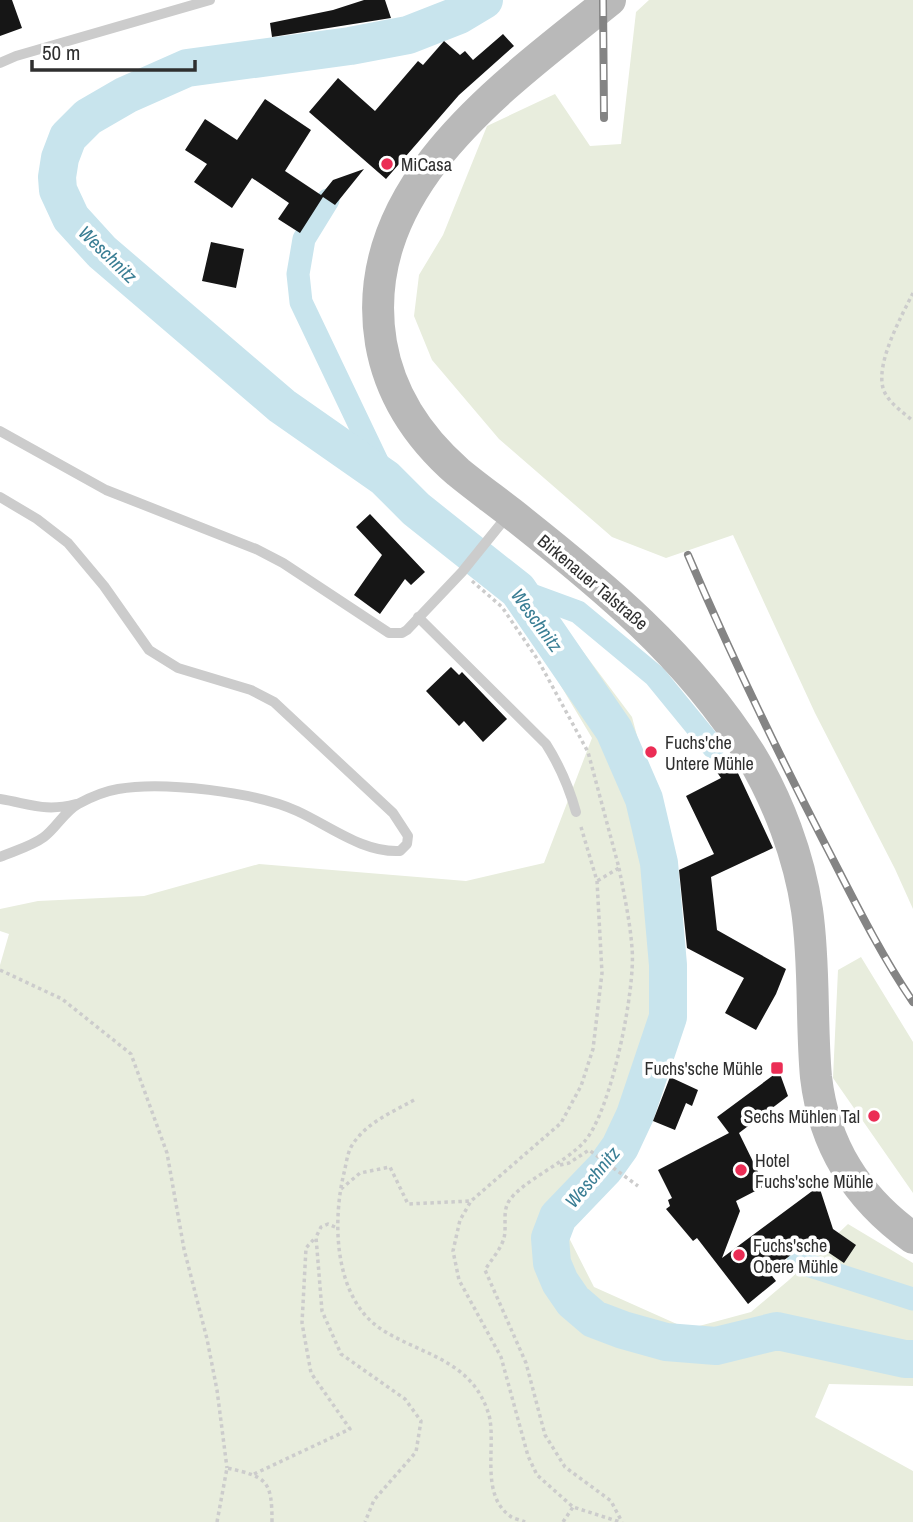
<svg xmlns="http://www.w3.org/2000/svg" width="913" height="1522" font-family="'Archivo Narrow',sans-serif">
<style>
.green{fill:#e8eddd}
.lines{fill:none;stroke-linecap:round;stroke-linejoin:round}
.canal{stroke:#c8e4ed;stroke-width:23}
.river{stroke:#c8e4ed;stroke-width:38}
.building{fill:#161616}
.path{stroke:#ccc;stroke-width:3.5;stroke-dasharray:3.5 3.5;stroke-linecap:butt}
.lane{stroke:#ccc;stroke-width:10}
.secondary{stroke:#b9b9b9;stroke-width:32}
.rail-casing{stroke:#848484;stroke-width:8}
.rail{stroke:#fff;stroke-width:5;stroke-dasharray:16;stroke-linecap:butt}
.poi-dot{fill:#eb2d55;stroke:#fff;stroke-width:2.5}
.labels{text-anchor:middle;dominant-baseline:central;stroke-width:7;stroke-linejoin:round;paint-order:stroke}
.poi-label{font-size:18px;fill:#2f2f2f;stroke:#fff;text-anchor:start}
.street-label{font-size:18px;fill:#2f2f2f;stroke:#fff}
.water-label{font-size:19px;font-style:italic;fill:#3a7e94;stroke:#fff}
</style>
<rect width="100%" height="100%" fill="#fff"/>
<path class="green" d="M 649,0 L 913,0 L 913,909 L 895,869 L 815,713 L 733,535 L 666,558 L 612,537 L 499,439 L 432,360 L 414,316 L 419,275 L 443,235 L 487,126 L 555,94 L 590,146 L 621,144 L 636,12 Z
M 512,604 L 581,649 L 632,717 L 675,878 L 673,1010 L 627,1124 L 564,1228 L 594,1287 L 688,1329 L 751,1312 L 789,1280 L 848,1224 L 913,1263 L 913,1386 L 829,1384 L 815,1417 L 913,1471 L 913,1522 L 0,1522 L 0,965 L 9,934 L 0,931 L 0,909 L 38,901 L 144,896 L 259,864 L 466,881 L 544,863 L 592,738 Z
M 861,957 L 913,1042 L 913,1193 L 833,1078 L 838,970 Z"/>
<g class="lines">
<path class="canal" d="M 328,200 L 304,239 L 298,274 L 301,302 L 385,478
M 518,590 L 578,612 L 655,676 L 713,747
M 798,1262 L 913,1299"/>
<path class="river" d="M 484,0 L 459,15 L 408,35 L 350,46 L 187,68 L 126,95 L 88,117 L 68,137 L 60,158 L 57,177 L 58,190 L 71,218 L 102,252 L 282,406 L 385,478 L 416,509 L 518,590 L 614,730 L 644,799 L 659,863 L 668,965 L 668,1017 L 635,1115 L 620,1147 L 605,1168 L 558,1217 L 550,1238 L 552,1263 L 560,1282 L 573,1301 L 594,1319 L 623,1330 L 666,1342 L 716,1346 L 777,1331 L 905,1359 L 913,1359"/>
</g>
<path class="building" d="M 0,0 L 12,0 L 22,28 L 0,36 Z
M 364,0 L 385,0 L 391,18 L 272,37 L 270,23 L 333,10 Z
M 503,34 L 514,46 L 459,95 L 386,179 L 309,112 L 338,78 L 375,111 L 418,61 L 423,65 L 444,41 L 460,55 L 465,51 L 473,60 Z
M 265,99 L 311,130 L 285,171 L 321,195 L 333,180 L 364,169 L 335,205 L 323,197 L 300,233 L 278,219 L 289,203 L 252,178 L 232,208 L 194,182 L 207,164 L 185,150 L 205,119 L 237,140 Z
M 211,242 L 244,249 L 236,288 L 202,281 Z
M 370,514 L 425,572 L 411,585 L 405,579 L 380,614 L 354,595 L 382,555 L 356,527 Z
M 451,667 L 459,675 L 462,672 L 507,719 L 483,742 L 464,721 L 459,726 L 426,691 Z
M 727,756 L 737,771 L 773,848 L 711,877 L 717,930 L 786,969 L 776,994 L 756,1030 L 725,1013 L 744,978 L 687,948 L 679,870 L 714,854 L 686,796 L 721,778 L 712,765 Z
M 779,1071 L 788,1096 L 739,1133 L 765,1186 L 736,1201 L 740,1211 L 722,1258 L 819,1186 L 833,1229 L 856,1245 L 844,1263 L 810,1240 L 769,1272 L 776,1281 L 748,1304 L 697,1238 L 693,1241 L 666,1209 L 670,1206 L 668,1200 L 672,1198 L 658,1170 L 729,1133 L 717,1117 Z
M 670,1077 L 698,1090 L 692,1106 L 686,1103 L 675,1130 L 653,1121 Z"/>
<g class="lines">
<path class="path" d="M 913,293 C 901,317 876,362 883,388 C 887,402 903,412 913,421
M 472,581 L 502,607 L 538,660 L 588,752 L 619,868 L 597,881
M 581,827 L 597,881 L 602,973 L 593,1049 L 581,1086 L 561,1123 L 471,1201 L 460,1220 L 453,1251 L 459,1280 L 501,1357 L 528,1456 L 537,1475 L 573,1507 L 620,1522
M 619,868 C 624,894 630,921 632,948 C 636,988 611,1113 584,1142 C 565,1163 521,1182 509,1201 C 502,1212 507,1226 504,1238 C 501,1249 491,1260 485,1270 L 526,1363 L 545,1435 L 565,1467 L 611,1501 L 622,1522
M 0,970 L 62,999 L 131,1054 L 167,1153 L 184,1249 L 207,1339 L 217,1390 L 227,1468
M 414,1100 C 391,1113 365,1123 351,1147 C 347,1155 346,1165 344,1173 C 332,1222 334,1298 381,1329 C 414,1351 460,1358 481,1396 C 485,1403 489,1413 490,1420 C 495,1450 481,1495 510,1516 C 514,1519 521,1520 525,1522
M 560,1165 L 569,1163 L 589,1150 L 638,1186
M 341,1189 L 360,1173 L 390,1167 L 408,1204 L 471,1201
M 335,1227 L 328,1224 L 321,1227 L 316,1237 L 322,1311 L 341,1354 L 405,1399 L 421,1421 L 416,1452 L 374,1500 L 365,1522
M 254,1474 L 350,1429 L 311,1373 L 302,1323 L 306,1248 L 315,1238
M 217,1522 L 227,1468 C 267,1477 272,1480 272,1522
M 563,1522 L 573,1507"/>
<path class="lane" d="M 0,63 L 16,56 L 210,0
M 0,431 L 106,490 L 256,549 L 283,563 L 389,633 L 402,633 L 407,630 L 462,572 L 508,515
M 0,497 L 37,519 L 68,543 L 104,586 L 149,650 L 178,668 L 251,690 L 274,702 L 393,813 L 408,836 L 407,844 L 400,851 C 363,853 330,826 297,811 C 256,792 163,781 118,789 C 106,791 89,798 78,804 C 65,811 56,828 44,837 C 32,846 14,851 0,857
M 418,617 L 546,744 C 560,766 569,787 576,812
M 0,799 C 31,804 45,812 76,804"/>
<path class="secondary" d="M 610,0 C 505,85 355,187 381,343 C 390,395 418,437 458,472 C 475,486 493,499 511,513 C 601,584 688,655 750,754 C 778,800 799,856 807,910 C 815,965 811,1022 816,1077 C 824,1146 857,1198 913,1238"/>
<g class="rail-casing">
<path id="rail" d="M 603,0 L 604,118
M 688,555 C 730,653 776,749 825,844 C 853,898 879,952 913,1002"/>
</g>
<use href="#rail" class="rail"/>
</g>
<g class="poi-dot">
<circle cx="387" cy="164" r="7"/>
<circle cx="651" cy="752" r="7"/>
<rect x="770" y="1061" width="14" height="14" rx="3.5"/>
<circle cx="874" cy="1116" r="7"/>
<circle cx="741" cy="1170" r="7"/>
<circle cx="739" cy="1255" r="7"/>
</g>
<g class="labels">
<g class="poi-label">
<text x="401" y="164">MiCasa</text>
<text x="665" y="742">Fuchs'che<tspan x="665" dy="21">Untere Mühle</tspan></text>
<text x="763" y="1068" text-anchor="end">Fuchs'sche Mühle</text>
<text x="860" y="1116" text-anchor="end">Sechs Mühlen Tal</text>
<text x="755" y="1160">Hotel<tspan x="755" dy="21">Fuchs'sche Mühle</tspan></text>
<text x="753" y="1245">Fuchs'sche<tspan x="753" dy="21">Obere Mühle</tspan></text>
</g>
<g class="street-label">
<text transform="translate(593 582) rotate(40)">Birkenauer Talstraße</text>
</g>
<g class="water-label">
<text transform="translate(108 254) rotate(44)">Weschnitz</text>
<text transform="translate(537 620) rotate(54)">Weschnitz</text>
<text transform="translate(592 1177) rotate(-50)">Weschnitz</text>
</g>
</g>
<path d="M32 60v10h163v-10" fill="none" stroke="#2f2f2f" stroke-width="3.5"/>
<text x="42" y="60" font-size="21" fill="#2f2f2f" stroke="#ffffff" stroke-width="5" paint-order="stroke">50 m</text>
</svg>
